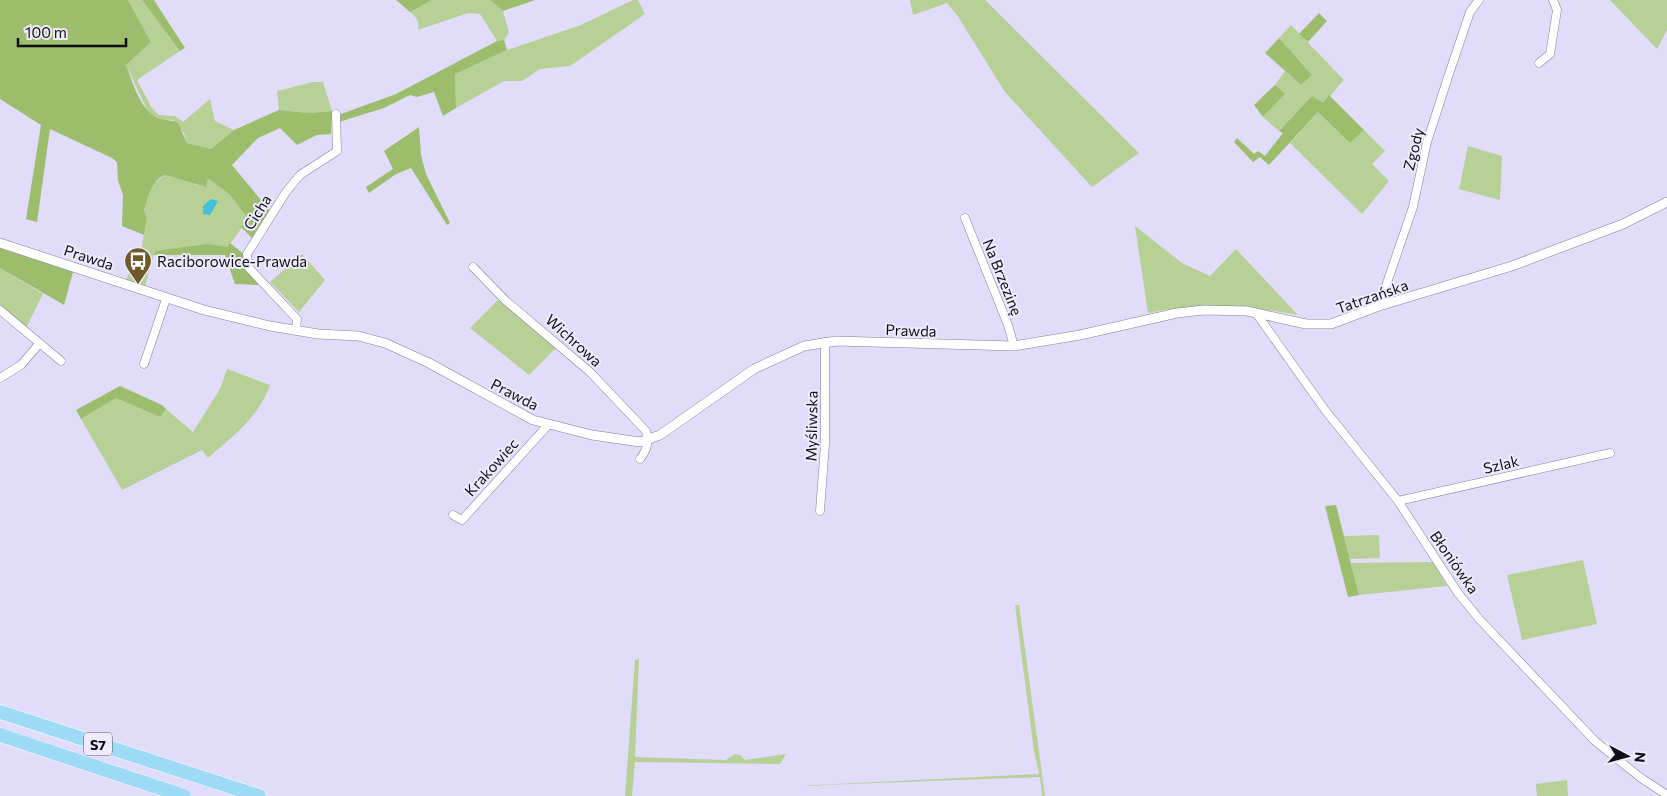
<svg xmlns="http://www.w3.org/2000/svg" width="1667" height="796" font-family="Commissioner,sans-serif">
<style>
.green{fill:#b7d096}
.forest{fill:#9cbd6c}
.water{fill:#44c2dd}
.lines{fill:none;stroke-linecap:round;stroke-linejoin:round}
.minor-casing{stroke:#837f99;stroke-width:9}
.tertiary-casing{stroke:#837f99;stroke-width:10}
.motorway-casing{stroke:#fff;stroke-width:15}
.minor{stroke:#fff;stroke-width:8}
.tertiary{stroke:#fff;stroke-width:9}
.motorway{stroke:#9ddcf4;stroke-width:14}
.labels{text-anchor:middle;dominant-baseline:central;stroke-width:4;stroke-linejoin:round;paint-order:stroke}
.shield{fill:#eeebfd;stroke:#52505b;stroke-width:1}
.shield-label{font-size:14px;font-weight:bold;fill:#0f0d16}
.street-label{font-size:15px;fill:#0f0d16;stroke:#eeebfd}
.poi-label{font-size:15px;fill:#0f0d16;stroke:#eeebfd;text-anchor:start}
</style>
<rect width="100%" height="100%" fill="#e1dcfa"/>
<path class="green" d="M 128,0 L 142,0 L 180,51 L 137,80 L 152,108 L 159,115 L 175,116 L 183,122 L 210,99 L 215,121 L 234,130 L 211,149 L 187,143 L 184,133 L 173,120 L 157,119 L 148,112 L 126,65 L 151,42 Z
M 432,0 L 490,0 L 503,11 L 509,33 L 504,40 L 497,41 L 480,14 L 468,13 L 418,30 C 420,22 417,18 410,12 Z
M 633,0 L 638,0 L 645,14 L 570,66 L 540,69 L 522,81 L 504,81 L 456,108 L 455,74 L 507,50 L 581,25 Z
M 910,0 L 985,0 L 1139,153 L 1092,187 L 1005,92 L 957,15 L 947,3 L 913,15 Z
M 1610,0 L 1667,0 L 1667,30 L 1657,49 Z
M 1291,25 L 1344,80 L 1323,104 L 1312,96 L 1279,131 L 1263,117 L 1284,95 L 1275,85 L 1285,71 L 1301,85 L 1312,75 L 1279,38 Z
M 313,82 L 323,82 L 332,111 L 309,113 L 279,110 L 277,91 Z
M 1318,112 L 1350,143 L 1364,130 L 1385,151 L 1372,164 L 1389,181 L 1362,214 L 1290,143 Z
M 1468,146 L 1502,156 L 1500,200 L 1459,189 Z
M 165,175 L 205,187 L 207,177 L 230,195 L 249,218 L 227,248 L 207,244 L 154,253 L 145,287 L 125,280 L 140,257 L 147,216 L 144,210 L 153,184 Z
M 1135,226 L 1182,263 L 1210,276 L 1236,249 L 1298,315 C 1243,305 1204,302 1148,313 Z
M 302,254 L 325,280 L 299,312 L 270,282 Z
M 0,268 L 43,294 L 26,328 L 0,307 Z
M 498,300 L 556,348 L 529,375 L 470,328 Z
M 227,369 L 270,385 C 258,418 233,436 208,458 L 202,450 L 122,490 L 81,419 L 116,398 L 160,417 L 166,409 L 193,432 L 220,389 Z
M 1379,535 L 1380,558 L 1350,559 L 1344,536 Z
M 1583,560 L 1597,624 L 1522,640 L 1507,575 Z
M 1433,562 L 1447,586 L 1359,595 L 1351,563 Z
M 1015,605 L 1019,605 L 1045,796 L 1042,796 L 1040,777 L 796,786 L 1039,774 L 1034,751 Z
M 639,659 L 635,757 L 726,760 L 735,754 L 740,755 L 745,760 L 786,754 L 780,764 L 635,762 L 632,796 L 625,796 L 635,660 Z
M 1567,780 L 1568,796 L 1537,796 L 1536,784 Z"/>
<path class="forest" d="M 0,0 L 128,0 L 151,42 L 126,65 C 132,81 140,108 155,117 C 162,121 171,119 178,123 L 187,143 L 211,149 L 234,130 L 279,110 L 309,113 L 332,111 L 331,134 L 317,135 L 297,145 L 280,128 L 258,138 L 232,165 L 270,211 L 252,238 L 241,227 L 248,218 L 230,195 L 208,178 L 206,187 L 165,175 C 151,180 149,197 144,210 L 147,217 L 144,235 L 122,226 L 123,195 L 118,181 L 117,162 L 112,158 L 50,129 L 37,222 L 26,219 L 41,125 L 0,99 Z
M 142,0 L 154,0 L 185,48 L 180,51 Z
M 396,0 L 432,0 L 410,12 Z
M 490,0 L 535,0 L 503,11 Z
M 1319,13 L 1327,21 L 1308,42 L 1299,34 Z
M 1279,38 L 1312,75 L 1301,85 L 1265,53 Z
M 504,40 L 507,50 L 455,74 L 456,108 L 443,116 L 434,92 L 417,97 L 410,95 L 384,108 L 339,122 L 341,114 L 396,94 L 497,41 Z
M 1275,85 L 1285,94 L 1263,117 L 1254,105 Z
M 1329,95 L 1364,130 L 1350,143 L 1318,112 L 1269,165 L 1260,157 L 1253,162 L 1234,142 L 1237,138 L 1254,154 L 1258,151 L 1265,156 L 1283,133 L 1279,131 L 1312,96 L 1323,103 Z
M 419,127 L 421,155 L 426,174 L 450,223 L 447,225 L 411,168 L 396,174 L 369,193 L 366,187 L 393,169 L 384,151 Z
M 230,243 L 245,255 L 247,270 L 259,285 L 235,284 L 225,255 L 153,255 L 156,251 L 207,244 L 227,247 Z
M 0,248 L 73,272 L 64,305 L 0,268 Z
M 120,386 L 162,405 L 166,409 L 160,417 L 116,398 L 81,419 L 76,410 Z
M 1336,505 L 1359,595 L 1348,597 L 1325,506 Z"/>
<path class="water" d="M 211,199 L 218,201 L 210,215 L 203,214 L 203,206 Z"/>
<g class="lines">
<g class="minor-casing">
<path id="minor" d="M 1539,63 L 1550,54 L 1557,10 L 1553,0
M 965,218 L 1008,325 L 1014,346
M 473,267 L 505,300 L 590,372 L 646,431 C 649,443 647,450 640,459
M 1379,306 L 1413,207 L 1427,142 L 1449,74 L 1470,12 L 1479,0
M 0,310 L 61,361
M 1256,313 L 1325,410 L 1398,501 L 1458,593 L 1480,620 L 1595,741 L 1641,778 L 1667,795
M 296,330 L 297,319 L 249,268 L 247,254 L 286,192 L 300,175 L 337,151 L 336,114
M 144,364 L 166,299
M 0,378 L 21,365 L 39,344
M 1398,501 L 1610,453
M 820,511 L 825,444 L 825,342
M 453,515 L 462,520 L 548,425"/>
</g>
<g class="tertiary-casing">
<path id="tertiary" d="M 0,243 L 204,310 L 270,326 L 318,334 L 358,336 L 385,343 L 429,363 L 533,420 L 592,435 L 640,442 L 660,435 L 754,369 L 804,346 L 836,341 L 1014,346 L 1080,335 L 1177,313 L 1204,310 L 1247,311 L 1306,324 L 1331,324 L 1379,306 L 1512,266 L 1623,224 L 1667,202"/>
</g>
<g class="motorway-casing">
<path id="motorway" d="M 0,712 L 259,796
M 0,735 L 184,796"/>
</g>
<use href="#minor" class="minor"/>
<use href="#tertiary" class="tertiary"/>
<use href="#motorway" class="motorway"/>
</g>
<defs>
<g id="bus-pin" transform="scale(1.4375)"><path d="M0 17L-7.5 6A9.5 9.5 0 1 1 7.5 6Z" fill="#705929" stroke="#eeebfd"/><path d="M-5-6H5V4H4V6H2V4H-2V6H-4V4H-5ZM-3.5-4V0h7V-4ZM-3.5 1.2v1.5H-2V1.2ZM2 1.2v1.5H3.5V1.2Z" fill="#fff"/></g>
</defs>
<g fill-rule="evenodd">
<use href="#bus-pin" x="138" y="261"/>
</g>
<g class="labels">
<rect class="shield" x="84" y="732.5" width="28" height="23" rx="4"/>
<g class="shield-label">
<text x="98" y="744">S7</text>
</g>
<g class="street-label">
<text transform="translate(1413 149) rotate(-76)">Zgody</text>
<text transform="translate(257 212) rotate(-58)">Cicha</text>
<text transform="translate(89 257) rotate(18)">Prawda</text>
<text transform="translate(1003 277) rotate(68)">Na Brzezinę</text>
<text transform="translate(1372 296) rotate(-19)">Tatrzańska</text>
<text transform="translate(911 330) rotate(2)">Prawda</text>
<text transform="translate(574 340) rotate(42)">Wichrowa</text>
<text transform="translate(515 394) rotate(27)">Prawda</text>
<text transform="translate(811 426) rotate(-89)">Myśliwska</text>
<text transform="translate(1501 464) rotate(-13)">Szlak</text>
<text transform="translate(491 467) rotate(-48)">Krakowiec</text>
<text transform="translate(1455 562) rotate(55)">Błoniówka</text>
</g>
<g class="poi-label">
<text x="157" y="261">Raciborowice-Prawda</text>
</g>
</g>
<g transform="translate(1627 756) rotate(96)" stroke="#eeebfd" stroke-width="4" paint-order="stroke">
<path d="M0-4L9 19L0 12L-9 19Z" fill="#0f0d16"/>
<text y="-8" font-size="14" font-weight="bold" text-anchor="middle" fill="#0f0d16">N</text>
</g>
<path d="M18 38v8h108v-8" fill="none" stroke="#0f0d16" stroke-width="2.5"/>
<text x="25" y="38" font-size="15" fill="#0f0d16" stroke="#eeebfd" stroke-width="4" paint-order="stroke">100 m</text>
</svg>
